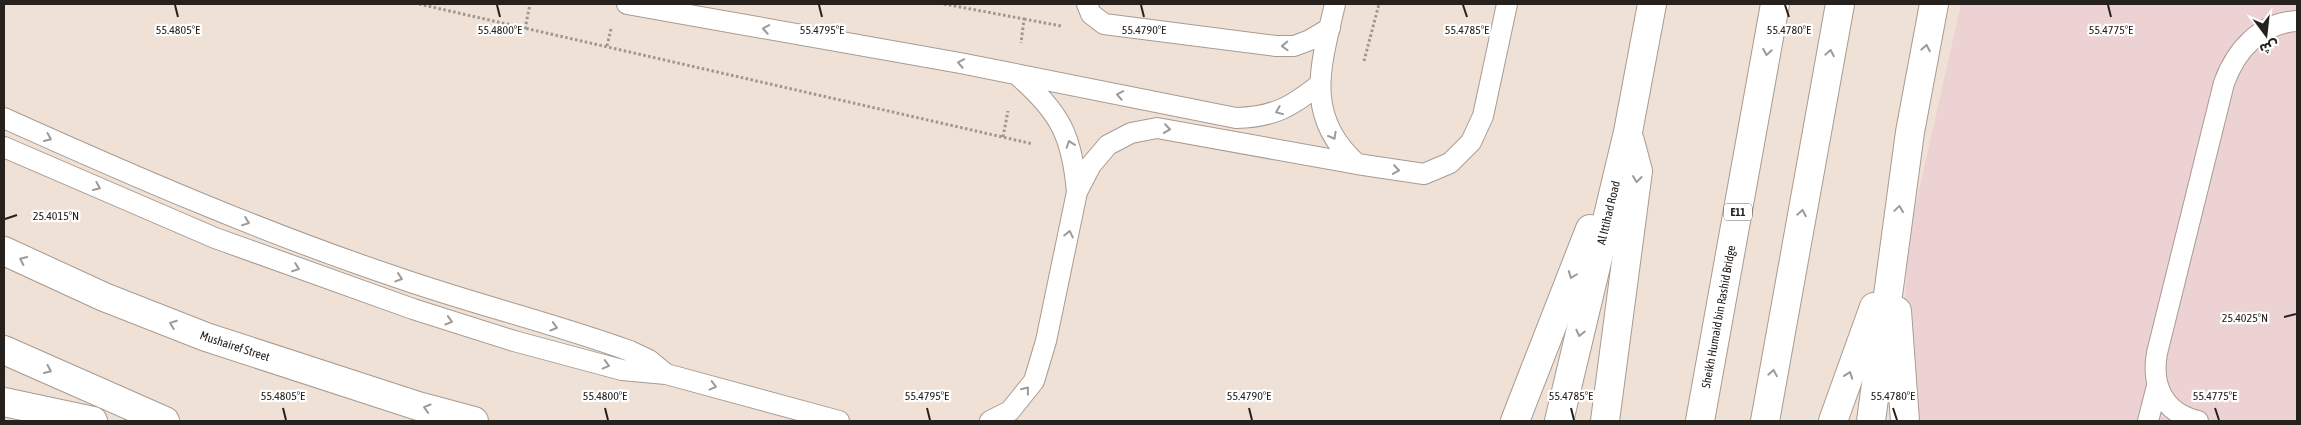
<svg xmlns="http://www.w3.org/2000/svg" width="2301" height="425" font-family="'Asap Condensed','Noto Sans Arabic',sans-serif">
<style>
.industrial{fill:#edd2d3}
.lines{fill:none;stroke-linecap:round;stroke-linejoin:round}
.lane-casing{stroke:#a89b91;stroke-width:22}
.secondary-casing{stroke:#a89b91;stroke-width:30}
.highway-casing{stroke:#a89b91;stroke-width:30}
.path{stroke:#a1968e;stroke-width:3;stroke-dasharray:2.5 2.5;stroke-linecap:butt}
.lane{stroke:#fff;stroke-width:20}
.secondary{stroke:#fff;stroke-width:28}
.highway{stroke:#fff;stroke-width:28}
.oneway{stroke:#9d9b99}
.ticks{fill:none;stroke:#26211d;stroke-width:2}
.labels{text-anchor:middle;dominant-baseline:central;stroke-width:4.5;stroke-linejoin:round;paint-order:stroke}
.shield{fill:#fff;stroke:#676461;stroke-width:1}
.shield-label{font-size:11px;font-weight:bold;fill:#26211d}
.street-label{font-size:12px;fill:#26211d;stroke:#fff}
.ticks-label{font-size:12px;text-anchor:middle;fill:#26211d;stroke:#fff;stroke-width:4.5;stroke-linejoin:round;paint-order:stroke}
</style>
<rect width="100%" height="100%" fill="#efe1d5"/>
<path class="industrial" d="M 1961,4 L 2297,4 L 2297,421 L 1900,421 L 1908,239 Z"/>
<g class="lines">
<g class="lane-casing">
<path id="lane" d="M 627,4 L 960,63 L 1236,118 C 1274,117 1291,107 1320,84
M 1087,4 L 1091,14 L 1104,24 L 1276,46 L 1294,46 L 1310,40 L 1330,28
M 1335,4 C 1321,65 1303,116 1357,164
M 1016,74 C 1060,112 1072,135 1077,192
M 4,118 C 133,176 262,232 396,277 C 473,304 553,323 630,351 L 649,360 L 666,374
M 4,147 L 215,238 L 413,309 L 514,341 L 622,370 L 666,374 L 839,421
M 990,421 L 1010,411 L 1034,381 L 1046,341 L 1077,192 L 1091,165 L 1108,145 L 1131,133 L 1157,128 L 1357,164 L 1424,174 L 1450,163 L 1471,142 L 1483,116 L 1507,4
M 2148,421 L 2157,386
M 2198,421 C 2164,413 2151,386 2157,353 L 2224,83 C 2236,50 2260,23 2297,21"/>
</g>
<g class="secondary-casing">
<g id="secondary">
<path id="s1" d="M 4,251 L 104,297 L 206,337 L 418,406 L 474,421"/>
<path d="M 1897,311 L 1905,421"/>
<path d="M 4,350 L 165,421"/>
<path d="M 4,402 L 93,421"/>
<path d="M 1515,421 L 1590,229"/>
<path id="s2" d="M 1559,421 L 1628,132 L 1652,4"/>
<path d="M 1605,421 L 1638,171 L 1630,141"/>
<path d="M 1833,421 L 1874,307"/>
<path d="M 1871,421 L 1910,132 L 1934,4"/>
</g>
</g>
<g class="highway-casing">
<g id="highway">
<path id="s3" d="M 1700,421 L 1775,4"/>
<path d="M 1765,421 L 1840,4"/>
</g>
</g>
<path class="path" d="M 419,4 L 1033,144
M 944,4 L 1024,19 L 1021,43
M 1024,19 L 1061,26
M 525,29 L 530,4
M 607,46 L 611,29
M 1364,61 L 1379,4
M 1003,137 L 1008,111"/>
<use href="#lane" class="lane"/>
<use href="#secondary" class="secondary"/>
<use href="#highway" class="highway"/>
</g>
<defs><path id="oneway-chevron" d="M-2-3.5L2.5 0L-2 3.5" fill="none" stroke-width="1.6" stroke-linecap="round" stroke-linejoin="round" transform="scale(1.25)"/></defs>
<g class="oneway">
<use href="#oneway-chevron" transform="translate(766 29) rotate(-170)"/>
<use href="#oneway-chevron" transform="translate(1285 46) rotate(178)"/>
<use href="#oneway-chevron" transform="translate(1926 48) rotate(-80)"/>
<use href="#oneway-chevron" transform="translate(1767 52) rotate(100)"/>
<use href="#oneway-chevron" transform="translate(1830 53) rotate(-80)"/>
<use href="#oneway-chevron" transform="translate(961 63) rotate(-169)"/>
<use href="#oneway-chevron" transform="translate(1120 95) rotate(-169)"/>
<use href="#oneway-chevron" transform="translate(1279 111) rotate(158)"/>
<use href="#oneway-chevron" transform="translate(1167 129) rotate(8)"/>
<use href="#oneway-chevron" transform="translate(1333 136) rotate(61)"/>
<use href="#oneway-chevron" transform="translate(48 138) rotate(24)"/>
<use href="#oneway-chevron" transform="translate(1070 144) rotate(-109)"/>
<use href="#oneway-chevron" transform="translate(1396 170) rotate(8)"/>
<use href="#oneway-chevron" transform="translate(1637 179) rotate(97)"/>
<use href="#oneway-chevron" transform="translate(97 187) rotate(23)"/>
<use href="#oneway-chevron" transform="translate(1899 209) rotate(-82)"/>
<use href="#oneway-chevron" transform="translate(1802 213) rotate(-80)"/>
<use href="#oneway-chevron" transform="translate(246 222) rotate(21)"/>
<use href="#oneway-chevron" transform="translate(1069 234) rotate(-78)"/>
<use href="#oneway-chevron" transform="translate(23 260) rotate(-155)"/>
<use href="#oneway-chevron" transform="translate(296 268) rotate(21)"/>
<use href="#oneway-chevron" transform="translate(1572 275) rotate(111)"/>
<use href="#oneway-chevron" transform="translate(399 278) rotate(18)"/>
<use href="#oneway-chevron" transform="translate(449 321) rotate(17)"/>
<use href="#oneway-chevron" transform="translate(173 324) rotate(-159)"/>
<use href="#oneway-chevron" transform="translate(554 327) rotate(16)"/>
<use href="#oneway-chevron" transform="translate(1580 333) rotate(103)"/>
<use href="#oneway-chevron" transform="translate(606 365) rotate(15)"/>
<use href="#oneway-chevron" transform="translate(48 370) rotate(24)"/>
<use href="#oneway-chevron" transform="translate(1773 373) rotate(-80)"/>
<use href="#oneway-chevron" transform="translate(1849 375) rotate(-70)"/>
<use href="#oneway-chevron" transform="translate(713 386) rotate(15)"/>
<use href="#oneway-chevron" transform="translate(1026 390) rotate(-52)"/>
<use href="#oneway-chevron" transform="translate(427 408) rotate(-164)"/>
</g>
<path class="ticks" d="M 175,5 L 178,17M 497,5 L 500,17M 819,5 L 822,17M 1141,5 L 1144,17M 1463,5 L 1467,17M 1785,5 L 1789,17M 2108,5 L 2111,17M 5,219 L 17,215M 2284,317 L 2296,314M 283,408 L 286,420M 605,408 L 608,420M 927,408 L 930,420M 1249,408 L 1252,420M 1571,408 L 1574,420M 1893,408 L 1897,420M 2215,408 L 2219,420"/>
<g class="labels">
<rect class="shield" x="1724" y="203.5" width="28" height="17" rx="4"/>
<g class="shield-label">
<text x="1738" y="212">E11</text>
</g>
<g class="street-label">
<text stroke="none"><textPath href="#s2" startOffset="214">Al Ittihad Road</textPath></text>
<text stroke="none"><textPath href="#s3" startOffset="106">Sheikh Humaid bin Rashid Bridge</textPath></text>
<text stroke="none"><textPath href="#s1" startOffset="250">Mushairef Street</textPath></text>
</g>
</g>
<g class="ticks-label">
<text x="178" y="34">55.4805°E</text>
<text x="500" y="34">55.4800°E</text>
<text x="822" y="34">55.4795°E</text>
<text x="1144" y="34">55.4790°E</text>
<text x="1467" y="34">55.4785°E</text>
<text x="1789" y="34">55.4780°E</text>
<text x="2111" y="34">55.4775°E</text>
<text x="56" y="220">25.4015°N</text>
<text x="2245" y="322">25.4025°N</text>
<text x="283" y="400">55.4805°E</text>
<text x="605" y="400">55.4800°E</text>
<text x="927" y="400">55.4795°E</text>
<text x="1249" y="400">55.4790°E</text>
<text x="1571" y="400">55.4785°E</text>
<text x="1893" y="400">55.4780°E</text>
<text x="2215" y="400">55.4775°E</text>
</g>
<rect width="2301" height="425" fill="none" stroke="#26211d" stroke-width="10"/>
<g transform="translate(2266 35) rotate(165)" stroke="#ffffff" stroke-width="4" paint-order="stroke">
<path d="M0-4L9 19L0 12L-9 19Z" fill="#26211d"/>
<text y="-8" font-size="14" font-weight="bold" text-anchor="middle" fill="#26211d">ش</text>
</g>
</svg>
